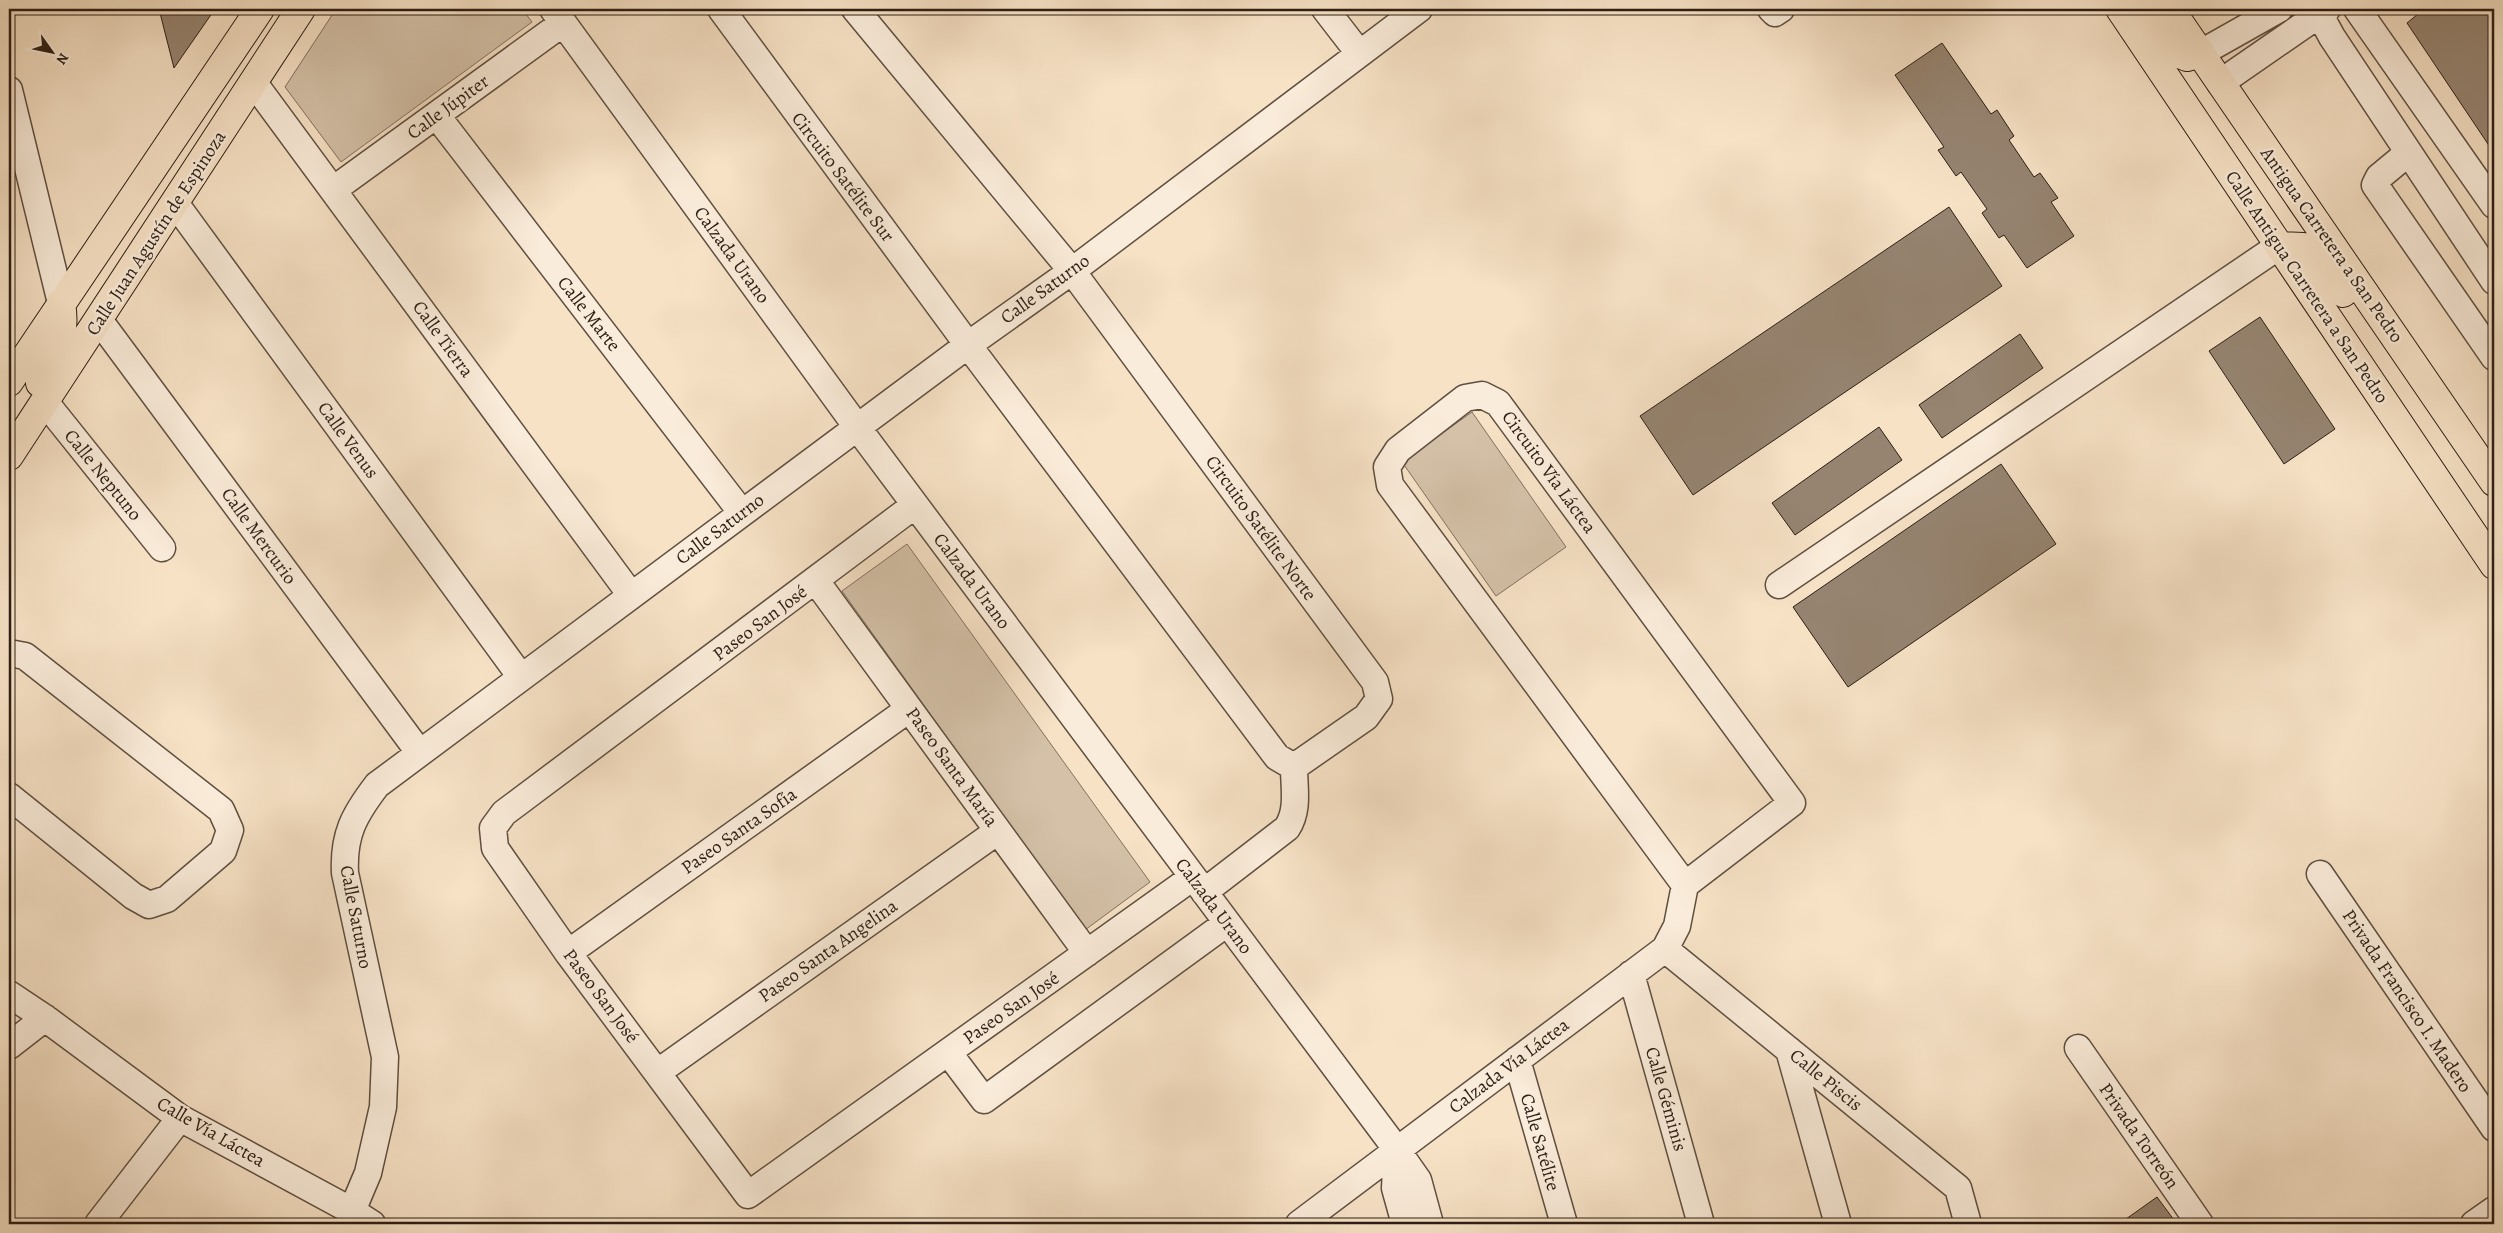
<svg xmlns="http://www.w3.org/2000/svg" width="2503" height="1233" font-family="Alegreya,serif">
<style>
.green{fill:#d4c1a8;stroke:#80705e}
.building{fill:#968471;stroke:#2c1e15}
.lines{fill:none;stroke-linecap:round;stroke-linejoin:round}
.minor-casing{stroke:#5f4f41;stroke-width:29}
.major-casing{stroke:#2c1e15;stroke-width:30}
.minor{stroke:#faecda;stroke-width:26}
.major{stroke:#f7e2c6;stroke-width:28}
.labels{text-anchor:middle;dominant-baseline:central;stroke-width:5;stroke-linejoin:round;paint-order:stroke}
.street-label{font-size:19px;fill:#2c1e15;stroke:#faecda}
</style>
<rect width="100%" height="100%" fill="#f7e2c6"/>
<filter id="stains"><feTurbulence type="fractalNoise" baseFrequency=".004" numOctaves="4"/><feColorMatrix values="0 0 0 0 .2 0 0 0 0 .09 0 0 0 0 .02 0 0 0 .5 -.17"/></filter>
<radialGradient id="worn" r=".72"><stop offset=".6" stop-color="#630" stop-opacity="0"/><stop offset="1" stop-color="#630" stop-opacity=".3"/></radialGradient>
<path class="green" d="M 336,9 L 522,9 L 532,22 L 341,162 L 285,87 Z
M 1472,412 L 1566,547 L 1496,596 L 1402,462 Z
M 907,544 L 1150,882 L 1085,930 L 842,591 Z"/>
<path class="building" d="M 159,9 L 215,9 L 174,68 Z
M 2424,9 L 2494,9 L 2494,153 L 2407,23 Z
M 1942,43 L 1991,114 L 1997,110 L 2014,136 L 2009,140 L 2034,177 L 2040,173 L 2058,198 L 2051,202 L 2074,236 L 2027,268 L 2004,235 L 1999,238 L 1982,213 L 1987,209 L 1961,172 L 1956,176 L 1938,150 L 1944,147 L 1895,75 Z
M 1949,207 L 2002,286 L 1693,495 L 1640,416 Z
M 2260,317 L 2335,429 L 2284,464 L 2209,351 Z
M 2020,334 L 2043,368 L 1942,438 L 1919,405 Z
M 1879,427 L 1902,460 L 1795,535 L 1772,503 Z
M 2001,464 L 2056,544 L 1848,687 L 1793,607 Z
M 2157,1197 L 2177,1224 L 2119,1224 Z"/>
<g class="lines">
<g class="minor-casing">
<path id="minor" d="M 553,9 L 857,427 L 1397,1150 L 1418,1180 L 1430,1224
M 721,9 L 968,345 L 1277,757 L 1294,767
M 855,9 L 1072,271 L 1375,682 L 1379,699 L 1366,717 L 1294,767
M 1325,9 L 1359,53
M 1771,9 L 1775,13 L 1781,9
M 2357,9 L 2494,205
M 2320,15 L 2332,37 L 2494,281
M 2201,53 L 2279,9
M 254,83 L 631,595
M 2220,83 L 2327,9
M 9,90 L 61,303
M 437,116 L 742,513
M 2408,153 L 2379,177 L 2375,185 L 2494,357
M 333,190 L 563,23
M 175,203 L 521,677
M 99,320 L 419,752
M 1482,395 L 1498,403 L 1792,803 L 1685,885 L 1390,485 L 1387,467 L 1398,450 L 1465,398 Z
M 45,402 L 162,548
M 915,505 L 504,813 L 493,828 L 495,848 L 568,953 L 748,1195 L 1193,877
M 816,581 L 1087,953
M 1779,585 L 2279,246
M 9,653 L 25,656 L 221,810 L 230,830 L 223,851 L 167,899 L 149,905 L 133,896 L 9,796
M 2320,874 L 2494,1128
M 1204,892 L 1287,828 C 1299,810 1294,788 1294,767
M 1665,949 L 1958,1188 L 1968,1224
M 568,953 L 909,709
M 1631,974 L 1701,1224
M 9,994 L 45,1018 L 180,1118 L 352,1211 L 372,1224
M 9,1046 L 45,1018
M 2078,1048 L 2200,1224
M 1789,1050 L 1838,1224
M 948,1052 L 984,1100 L 1227,923
M 1517,1060 L 1564,1224
M 658,1072 L 998,831
M 1397,1150 L 1395,1188 L 1405,1224
M 352,1211 L 368,1173 L 383,1107 L 385,1057 L 345,873 C 343,835 354,815 377,785 L 968,345 L 1072,271 L 1419,9
M 98,1224 L 180,1118
M 1299,1224 L 1665,949 L 1677,926 L 1685,885
M 2474,1224 L 2494,1210"/>
</g>
<g class="major-casing">
<path id="major" d="M 2120,9 L 2494,565
M 2170,9 L 2494,482
M 2138,10 L 2175,52 L 2187,57 L 2201,53
M 2279,246 L 2303,247 L 2311,252 L 2343,293
M 9,382 L 260,9
M 40,383 C 55,352 67,339 61,303
M 9,456 L 301,9"/>
</g>
<use href="#minor" class="minor"/>
<use href="#major" class="major"/>
</g>
<g class="labels">
<g class="street-label">
<text transform="translate(448 107) rotate(-36)">Calle Júpiter</text>
<text transform="translate(843 177) rotate(53)">Circuito Satélite Sur</text>
<text transform="translate(156 233) rotate(-57)">Calle Juan Agustín de Espinoza</text>
<text transform="translate(2332 245) rotate(55)">Antigua Carretera a San Pedro</text>
<text transform="translate(732 255) rotate(54)">Calzada Urano</text>
<text transform="translate(2307 287) rotate(56)">Calle Antigua Carretera a San Pedro</text>
<text transform="translate(1045 289) rotate(-36)">Calle Saturno</text>
<text transform="translate(589 314) rotate(52)">Calle Marte</text>
<text transform="translate(443 339) rotate(54)">Calle Tierra</text>
<text transform="translate(348 440) rotate(54)">Calle Venus</text>
<text transform="translate(1549 472) rotate(54)">Circuito Vía Láctea</text>
<text transform="translate(103 475) rotate(51)">Calle Neptuno</text>
<text transform="translate(1261 528) rotate(54)">Circuito Satélite Norte</text>
<text transform="translate(720 529) rotate(-37)">Calle Saturno</text>
<text transform="translate(259 536) rotate(54)">Calle Mercurio</text>
<text transform="translate(972 581) rotate(53)">Calzada Urano</text>
<text transform="translate(760 623) rotate(-37)">Paseo San José</text>
<text transform="translate(952 767) rotate(54)">Paseo Santa María</text>
<text transform="translate(739 831) rotate(-35)">Paseo Santa Sofía</text>
<text transform="translate(1214 906) rotate(53)">Calzada Urano</text>
<text transform="translate(356 917) rotate(79)">Calle Saturno</text>
<text transform="translate(828 951) rotate(-35)">Paseo Santa Angelina</text>
<text transform="translate(601 996) rotate(53)">Paseo San José</text>
<text transform="translate(2407 1001) rotate(56)">Privada Francisco I. Madero</text>
<text transform="translate(1011 1008) rotate(-35)">Paseo San José</text>
<text transform="translate(1509 1066) rotate(-37)">Calzada Vía Láctea</text>
<text transform="translate(1826 1080) rotate(39)">Calle Piscis</text>
<text transform="translate(1666 1099) rotate(74)">Calle Géminis</text>
<text transform="translate(211 1132) rotate(30)">Calle Vía Láctea</text>
<text transform="translate(2139 1136) rotate(55)">Privada Torreón</text>
<text transform="translate(1540 1142) rotate(74)">Calle Satélite</text>
</g>
</g>
<rect width="2503" height="1233" fill="none" stroke="#f7e2c6" stroke-width="30"/>
<rect x="10" y="10" width="2483" height="1213" fill="none" stroke="#2c1e15" stroke-width="2.5"/>
<rect x="15" y="15" width="2473" height="1203" fill="none" stroke="#2c1e15"/>
<g transform="translate(52 52) rotate(123)" stroke="#faecda" stroke-width="4" paint-order="stroke">
<path d="M0-4L9 19L0 12L-9 19Z" fill="#2c1e15"/>
<text y="-8" font-size="14" font-weight="bold" text-anchor="middle" fill="#2c1e15">N</text>
</g>
<rect width="100%" height="100%" filter="url(#stains)"/>
<rect width="100%" height="100%" fill="url(#worn)"/>
</svg>
